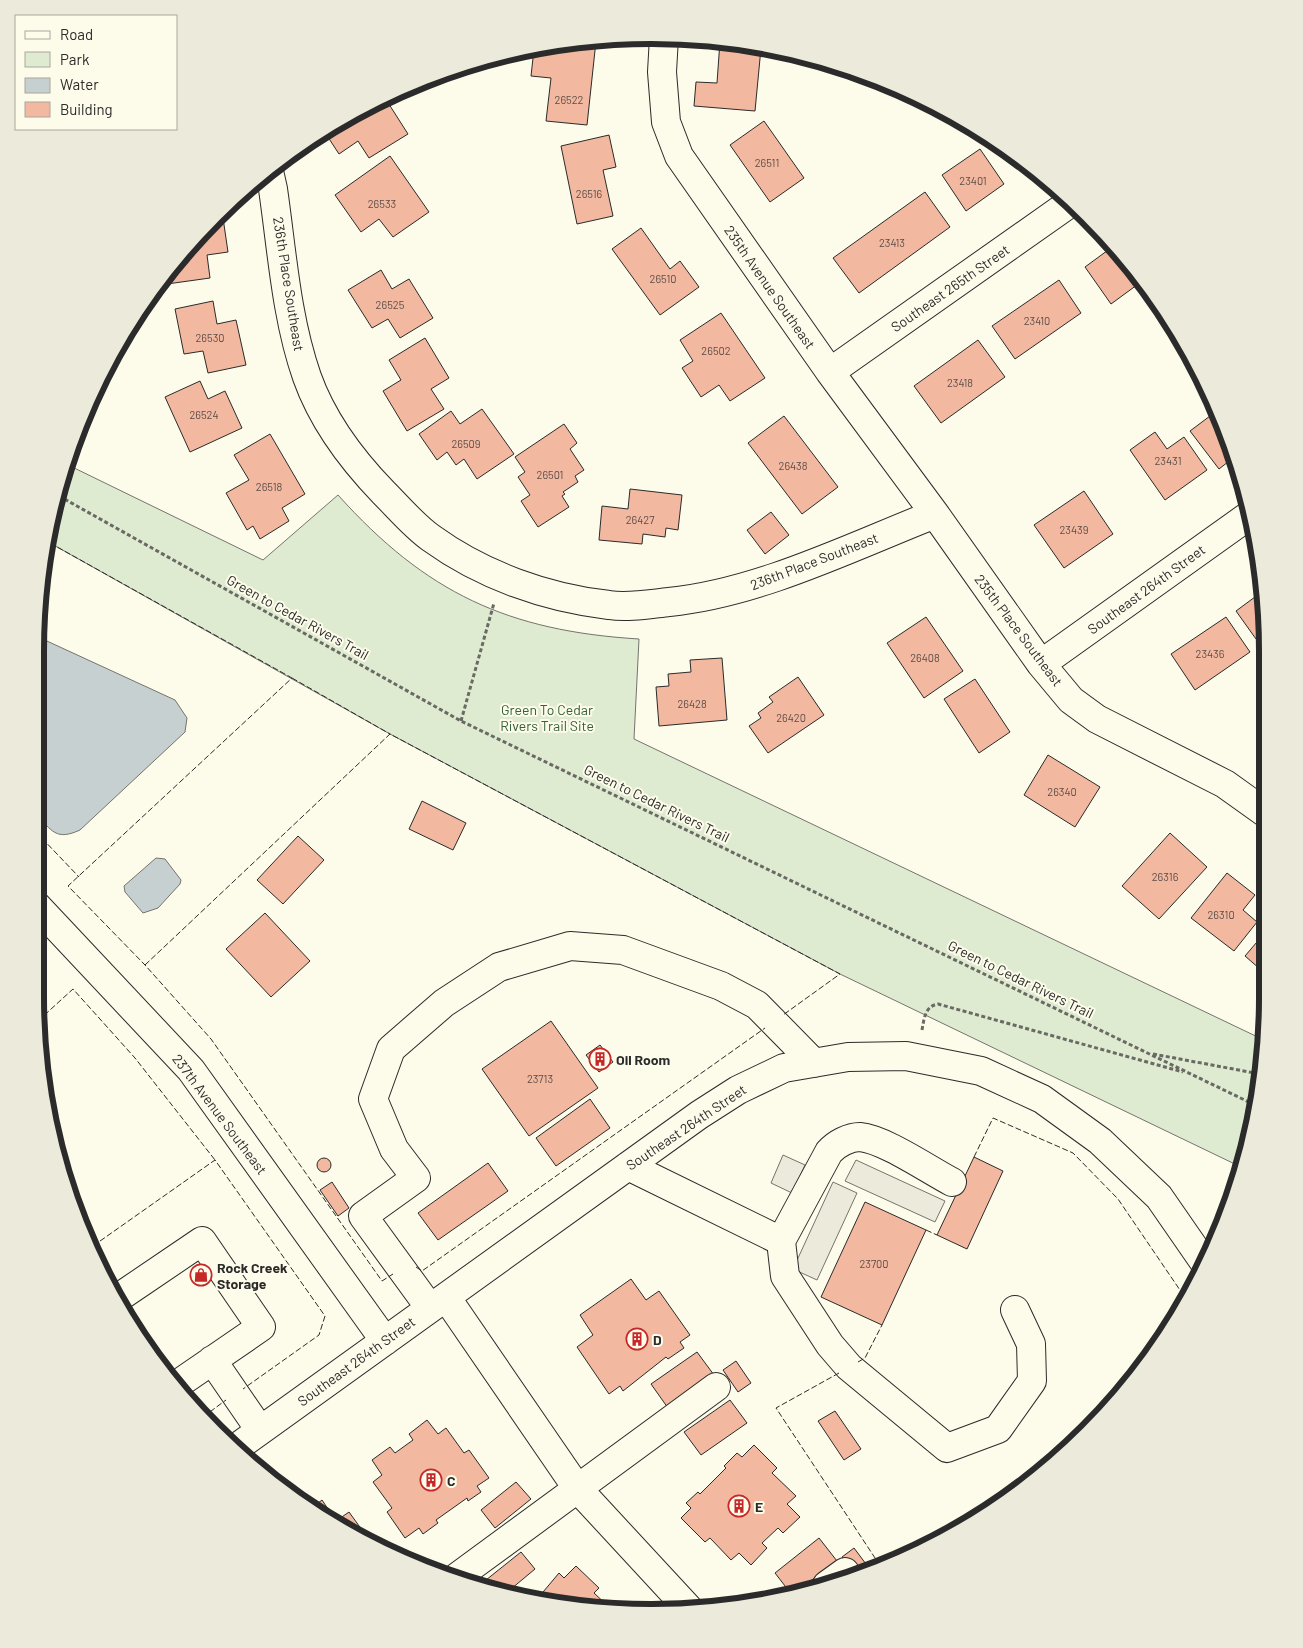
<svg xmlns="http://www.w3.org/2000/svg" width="1303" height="1648" font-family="Barlow,sans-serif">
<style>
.green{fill:#deebd1;stroke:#74746e}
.parking{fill:#eceadb;stroke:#74746e}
.water{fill:#c7d0d0;stroke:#74746e}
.building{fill:#f2b8a0;stroke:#2b2b2b}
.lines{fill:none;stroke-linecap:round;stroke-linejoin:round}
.minor-casing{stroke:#2b2b2b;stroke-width:30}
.path{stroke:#6a6964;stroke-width:3;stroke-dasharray:4 2.5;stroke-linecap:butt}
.minor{stroke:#fdfbea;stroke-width:28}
.fence{stroke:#2b2b2b;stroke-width:1;stroke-dasharray:6 2.5;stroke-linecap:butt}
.labels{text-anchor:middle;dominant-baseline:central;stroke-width:4;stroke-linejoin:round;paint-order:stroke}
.number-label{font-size:11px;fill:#5d4e48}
.street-label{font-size:14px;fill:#2b2b2b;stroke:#fdfbea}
.park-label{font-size:14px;fill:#34623c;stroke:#fdfbea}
.poi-label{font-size:14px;font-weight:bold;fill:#2b2b2b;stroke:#fdfbea;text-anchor:start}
.rim{fill:none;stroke:#2b2b2b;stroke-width:6}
</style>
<rect width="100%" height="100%" fill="#fdfbea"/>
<path class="green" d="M 66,464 L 263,560 L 338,495 C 426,593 508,631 639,639 L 634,739 L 1264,1040 L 1256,1116 L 1241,1167 L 840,974 L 390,734 L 50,543 Z"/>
<path class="parking" d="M 783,1155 L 805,1165 L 792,1193 L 771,1183 Z
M 856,1160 L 945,1201 L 935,1222 L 845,1181 Z
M 833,1182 L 857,1193 L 817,1280 L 793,1269 Z"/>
<path class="water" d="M 36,636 L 175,700 L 187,718 L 185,732 L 80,830 C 56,841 52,831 36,814 Z
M 156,858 L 165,859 L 181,880 L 180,884 L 158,908 L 143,913 L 125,892 L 124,886 Z"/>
<path class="building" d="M 571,40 L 596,41 L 587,125 L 546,121 L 551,78 L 531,76 L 534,49 Z
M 720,41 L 761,48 L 755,111 L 694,106 L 696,82 L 717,83 Z
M 385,98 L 408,134 L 369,158 L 358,141 L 339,154 L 324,131 L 344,117 Z
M 764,121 L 804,178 L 770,202 L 730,145 Z
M 609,135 L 616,167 L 603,170 L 613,216 L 577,224 L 561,146 Z
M 980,149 L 1004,184 L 966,211 L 942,175 Z
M 390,156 L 429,212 L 393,237 L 379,219 L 361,232 L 335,195 Z
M 925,192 L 950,227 L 859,293 L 833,258 Z
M 222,211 L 228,252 L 207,255 L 210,278 L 167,284 L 166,276 L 188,245 Z
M 641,228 L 670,269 L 680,261 L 699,287 L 660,315 L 612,249 Z
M 1115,245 L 1141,282 L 1111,304 L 1085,267 Z
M 381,270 L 392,289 L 409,279 L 433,318 L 400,338 L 388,319 L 372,328 L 348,290 Z
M 1059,280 L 1081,313 L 1015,359 L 992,326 Z
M 213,301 L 217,324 L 236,320 L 246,365 L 208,373 L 203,351 L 184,354 L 175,309 Z
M 721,313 L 765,378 L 730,401 L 719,385 L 701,397 L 682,368 L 693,361 L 680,340 Z
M 425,338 L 449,378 L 431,389 L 444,409 L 407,431 L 383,391 L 401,380 L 389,360 Z
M 978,340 L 1005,377 L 941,423 L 914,386 Z
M 200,381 L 208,399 L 225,391 L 242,428 L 190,452 L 165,397 Z
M 482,409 L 514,454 L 477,479 L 464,459 L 456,465 L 447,452 L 437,460 L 419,434 L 451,411 L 460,424 Z
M 1214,413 L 1233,458 L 1219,469 L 1190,431 Z
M 784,416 L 838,487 L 802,514 L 748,443 Z
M 564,424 L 577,443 L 570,449 L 584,470 L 575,476 L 578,482 L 563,492 L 565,494 L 562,496 L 569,507 L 538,527 L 521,501 L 530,495 L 518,477 L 525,472 L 515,457 Z
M 1155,432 L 1167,449 L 1184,437 L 1207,470 L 1165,500 L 1130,450 Z
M 270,434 L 305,494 L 282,508 L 289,521 L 260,539 L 253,526 L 247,530 L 226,493 L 249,480 L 234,455 Z
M 630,489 L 682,495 L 678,530 L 666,528 L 665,537 L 643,534 L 642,544 L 599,540 L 602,506 L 628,509 Z
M 1084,491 L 1113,534 L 1064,568 L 1034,525 Z
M 771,512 L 789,535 L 765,554 L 747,530 Z
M 1263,591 L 1267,632 L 1256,639 L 1236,611 Z
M 926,617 L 963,671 L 924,698 L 887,643 Z
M 1226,617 L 1250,652 L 1195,690 L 1171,654 Z
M 722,658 L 727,720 L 659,726 L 656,687 L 669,686 L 668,674 L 691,672 L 690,660 Z
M 798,677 L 824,715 L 768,753 L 749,726 L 761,718 L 758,713 L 773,702 L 769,697 Z
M 975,679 L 1010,732 L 979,753 L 944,699 Z
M 1048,755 L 1100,787 L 1075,827 L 1024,795 Z
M 422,801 L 466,823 L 453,850 L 409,829 Z
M 1170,833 L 1207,867 L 1159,919 L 1122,886 Z
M 298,836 L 324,860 L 283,904 L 257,880 Z
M 1227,873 L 1255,895 L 1243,910 L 1257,922 L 1234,951 L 1191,918 Z
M 265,913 L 310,961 L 271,997 L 226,949 Z
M 1268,929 L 1268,976 L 1245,956 Z
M 551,1021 L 598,1088 L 529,1136 L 482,1069 Z
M 600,1045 L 613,1062 L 599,1072 L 586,1055 Z
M 590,1099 L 610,1128 L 556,1166 L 536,1138 Z
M 974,1157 L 1003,1171 L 967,1249 L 937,1235 Z
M317 1165a7 7 0 1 1 14 0a7 7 0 1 1-14 0Z
M 488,1163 L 508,1191 L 438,1240 L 418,1213 Z
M 332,1182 L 349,1208 L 338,1216 L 320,1190 Z
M 865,1202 L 926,1230 L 882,1325 L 821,1297 Z
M 631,1279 L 646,1300 L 659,1291 L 690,1335 L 680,1342 L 684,1348 L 668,1359 L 666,1357 L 623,1391 L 620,1386 L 609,1394 L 577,1347 L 593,1335 L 580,1315 Z
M 697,1352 L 714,1375 L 668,1408 L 651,1384 Z
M 736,1361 L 751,1383 L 738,1392 L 723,1370 Z
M 730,1400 L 747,1423 L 701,1455 L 684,1432 Z
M 835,1411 L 861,1449 L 844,1460 L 818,1421 Z
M 427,1420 L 438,1434 L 446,1428 L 464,1453 L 469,1450 L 489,1478 L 477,1486 L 481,1492 L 468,1501 L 467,1498 L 436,1520 L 438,1523 L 423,1534 L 419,1528 L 405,1538 L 387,1512 L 392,1508 L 373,1482 L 382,1475 L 372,1460 L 390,1447 L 395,1453 L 413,1440 L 409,1434 Z
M 754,1445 L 777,1468 L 772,1473 L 796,1496 L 787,1504 L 800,1517 L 783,1533 L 778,1528 L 762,1543 L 767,1548 L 751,1565 L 739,1553 L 731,1560 L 710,1538 L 705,1542 L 681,1518 L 691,1508 L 686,1503 L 698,1492 L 700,1494 L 726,1468 L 724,1466 L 737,1453 L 742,1457 Z
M 516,1482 L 531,1499 L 495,1528 L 481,1510 Z
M 322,1500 L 336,1521 L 349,1512 L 370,1541 L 343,1530 L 313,1507 Z
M 819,1538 L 837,1561 L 792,1595 L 775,1573 Z
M 854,1548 L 869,1568 L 854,1574 L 842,1557 Z
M 521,1552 L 535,1569 L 505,1594 L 496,1592 L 486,1580 Z
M 576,1566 L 599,1588 L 594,1593 L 609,1607 L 538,1598 L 559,1573 L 564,1578 Z"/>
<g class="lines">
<g class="minor-casing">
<path id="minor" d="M 664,37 L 662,72 L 666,122 L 679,156 L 830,372 L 935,514 L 1041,664 L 1071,700 L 1097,719 L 1225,784 L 1267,814
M 269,171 L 273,189 C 282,251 286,317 307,377 C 323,422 351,459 384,493 C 399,508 414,526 431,538 C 482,575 546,598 609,605 C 628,608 650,604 669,602 C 759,593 851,547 935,514
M 830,372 L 1070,203
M 1041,664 L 1251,514
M 35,904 L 191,1070 L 385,1341
M 628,1166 L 781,1241 L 829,1152 C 836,1144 849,1137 860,1137 C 884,1139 929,1170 952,1182
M 781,1241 L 785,1276 L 830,1345 L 849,1367 L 947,1448 L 998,1429 L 1032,1381 L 1031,1344 L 1015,1310
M 446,1297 L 577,1488 L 688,1608
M 115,1300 L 202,1241 L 261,1327 L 178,1384
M 430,1308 L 363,1216 L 416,1178 L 394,1149 L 373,1099 L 391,1049 L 444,1003 L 499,967 L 570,946 L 623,950 L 721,986 L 757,1005 L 814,1063
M 212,1360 L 260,1430
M 236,1448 L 699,1115 L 738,1090 L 784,1068 L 848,1057 L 906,1056 L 981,1071 L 1042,1099 L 1100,1141 L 1159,1197 L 1204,1262
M 457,1577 L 716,1387
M 827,1585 L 845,1572"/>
</g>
<path class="path" d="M 59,496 L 461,721 L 1257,1106
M 461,721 L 494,603
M 922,1030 C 924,1019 925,1006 938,1004 L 1183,1072
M 1153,1054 L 1260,1074"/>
<use href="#minor" class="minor"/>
<path class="fence" d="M 50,543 L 292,678 L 68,886 L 145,965 L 211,1039 L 382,1281 L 393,1274
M 292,678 L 390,734
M 36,832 L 79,877
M 145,965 L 390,734 L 840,974 L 783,1015
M 38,1021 L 73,989 L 135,1058 L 215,1160 L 214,1162
M 974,1157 L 993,1118 L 1073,1153 L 1118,1199 L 1184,1296
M 926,1230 L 937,1235
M 93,1246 L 215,1160 L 325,1316 L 319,1335 L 243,1389
M 416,1267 L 422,1271 L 765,1028
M 858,1362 L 865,1358 L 882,1325
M 839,1373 L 776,1408 L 879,1564
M 203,1417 L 226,1400"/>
</g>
<defs>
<g id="building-ring" transform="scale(1.125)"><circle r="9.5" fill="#fdfbea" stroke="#c62828" stroke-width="1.5"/><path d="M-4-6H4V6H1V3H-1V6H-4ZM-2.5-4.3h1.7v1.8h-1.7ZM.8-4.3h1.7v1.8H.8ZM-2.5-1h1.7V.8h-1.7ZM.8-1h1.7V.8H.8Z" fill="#c62828"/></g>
<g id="shop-ring" transform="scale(1.125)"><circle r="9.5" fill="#fdfbea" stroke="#c62828" stroke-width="1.5"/><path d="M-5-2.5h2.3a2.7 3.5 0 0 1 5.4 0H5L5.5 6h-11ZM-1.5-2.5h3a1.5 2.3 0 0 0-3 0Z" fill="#c62828"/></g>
</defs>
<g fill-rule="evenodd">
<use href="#building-ring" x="600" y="1059"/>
<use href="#shop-ring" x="201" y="1275"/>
<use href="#building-ring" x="637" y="1339"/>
<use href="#building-ring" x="431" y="1480"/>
<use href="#building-ring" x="739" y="1506"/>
</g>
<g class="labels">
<g class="number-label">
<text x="569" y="99">26522</text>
<text x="767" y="162">26511</text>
<text x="973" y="180">23401</text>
<text x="589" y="193">26516</text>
<text x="382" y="203">26533</text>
<text x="892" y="242">23413</text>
<text x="663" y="278">26510</text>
<text x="390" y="304">26525</text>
<text x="1037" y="320">23410</text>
<text x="210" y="337">26530</text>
<text x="716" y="350">26502</text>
<text x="960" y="382">23418</text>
<text x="204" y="414">26524</text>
<text x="466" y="443">26509</text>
<text x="1168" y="460">23431</text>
<text x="793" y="465">26438</text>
<text x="550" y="474">26501</text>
<text x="269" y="486">26518</text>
<text x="640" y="519">26427</text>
<text x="1074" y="529">23439</text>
<text x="1210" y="653">23436</text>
<text x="925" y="657">26408</text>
<text x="692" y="703">26428</text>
<text x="791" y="717">26420</text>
<text x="1062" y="791">26340</text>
<text x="1165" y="876">26316</text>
<text x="1221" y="914">26310</text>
<text x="540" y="1078">23713</text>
<text x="874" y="1263">23700</text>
</g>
<g class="street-label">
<text transform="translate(289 284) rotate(81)">236th Place Southeast</text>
<text transform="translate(770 287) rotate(55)">235th Avenue Southeast</text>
<text transform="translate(950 288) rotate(-35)">Southeast 265th Street</text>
<text transform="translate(814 561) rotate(-21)">236th Place Southeast</text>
<text transform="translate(1146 589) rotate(-36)">Southeast 264th Street</text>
<text transform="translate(298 617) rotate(29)">Green to Cedar Rivers Trail</text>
<text transform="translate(1019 630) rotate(53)">235th Place Southeast</text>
<text transform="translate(657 803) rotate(26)">Green to Cedar Rivers Trail</text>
<text transform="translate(1021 979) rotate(26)">Green to Cedar Rivers Trail</text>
<text transform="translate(220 1114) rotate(53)">237th Avenue Southeast</text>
<text transform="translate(686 1127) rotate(-34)">Southeast 264th Street</text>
<text transform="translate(356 1361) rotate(-36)">Southeast 264th Street</text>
</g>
<g class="park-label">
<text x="547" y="709">Green To Cedar<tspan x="547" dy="16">Rivers Trail Site</tspan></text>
</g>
<g class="poi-label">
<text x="616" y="1059">Oil Room</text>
<text x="217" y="1267">Rock Creek<tspan x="217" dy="16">Storage</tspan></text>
<text x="653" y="1339">D</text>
<text x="447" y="1480">C</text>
<text x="755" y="1506">E</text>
</g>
</g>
<path d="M0 0H1303V1648H0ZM651 44H652A607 607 0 0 1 1259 651V997A607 607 0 0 1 652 1604H651A607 607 0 0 1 44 997V651A607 607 0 0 1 651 44Z" fill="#eceadb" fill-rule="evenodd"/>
<path class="rim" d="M651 44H652A607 607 0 0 1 1259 651V997A607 607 0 0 1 652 1604H651A607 607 0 0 1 44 997V651A607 607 0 0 1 651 44Z"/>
<rect x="15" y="15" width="162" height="115" fill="#fdfbea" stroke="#a9a89e"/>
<rect x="25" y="31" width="25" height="8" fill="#fdfbea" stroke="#a9a89e"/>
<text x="60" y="40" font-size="15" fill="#2b2b2b">Road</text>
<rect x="25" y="52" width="25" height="15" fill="#deebd1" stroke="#a9a89e"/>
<text x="60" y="65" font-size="15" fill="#2b2b2b">Park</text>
<rect x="25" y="78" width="25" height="15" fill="#c7d0d0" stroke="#a9a89e"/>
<text x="60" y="90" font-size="15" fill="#2b2b2b">Water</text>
<rect x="25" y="102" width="25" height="15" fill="#f2b8a0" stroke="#a9a89e"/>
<text x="60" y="115" font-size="15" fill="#2b2b2b">Building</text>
</svg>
